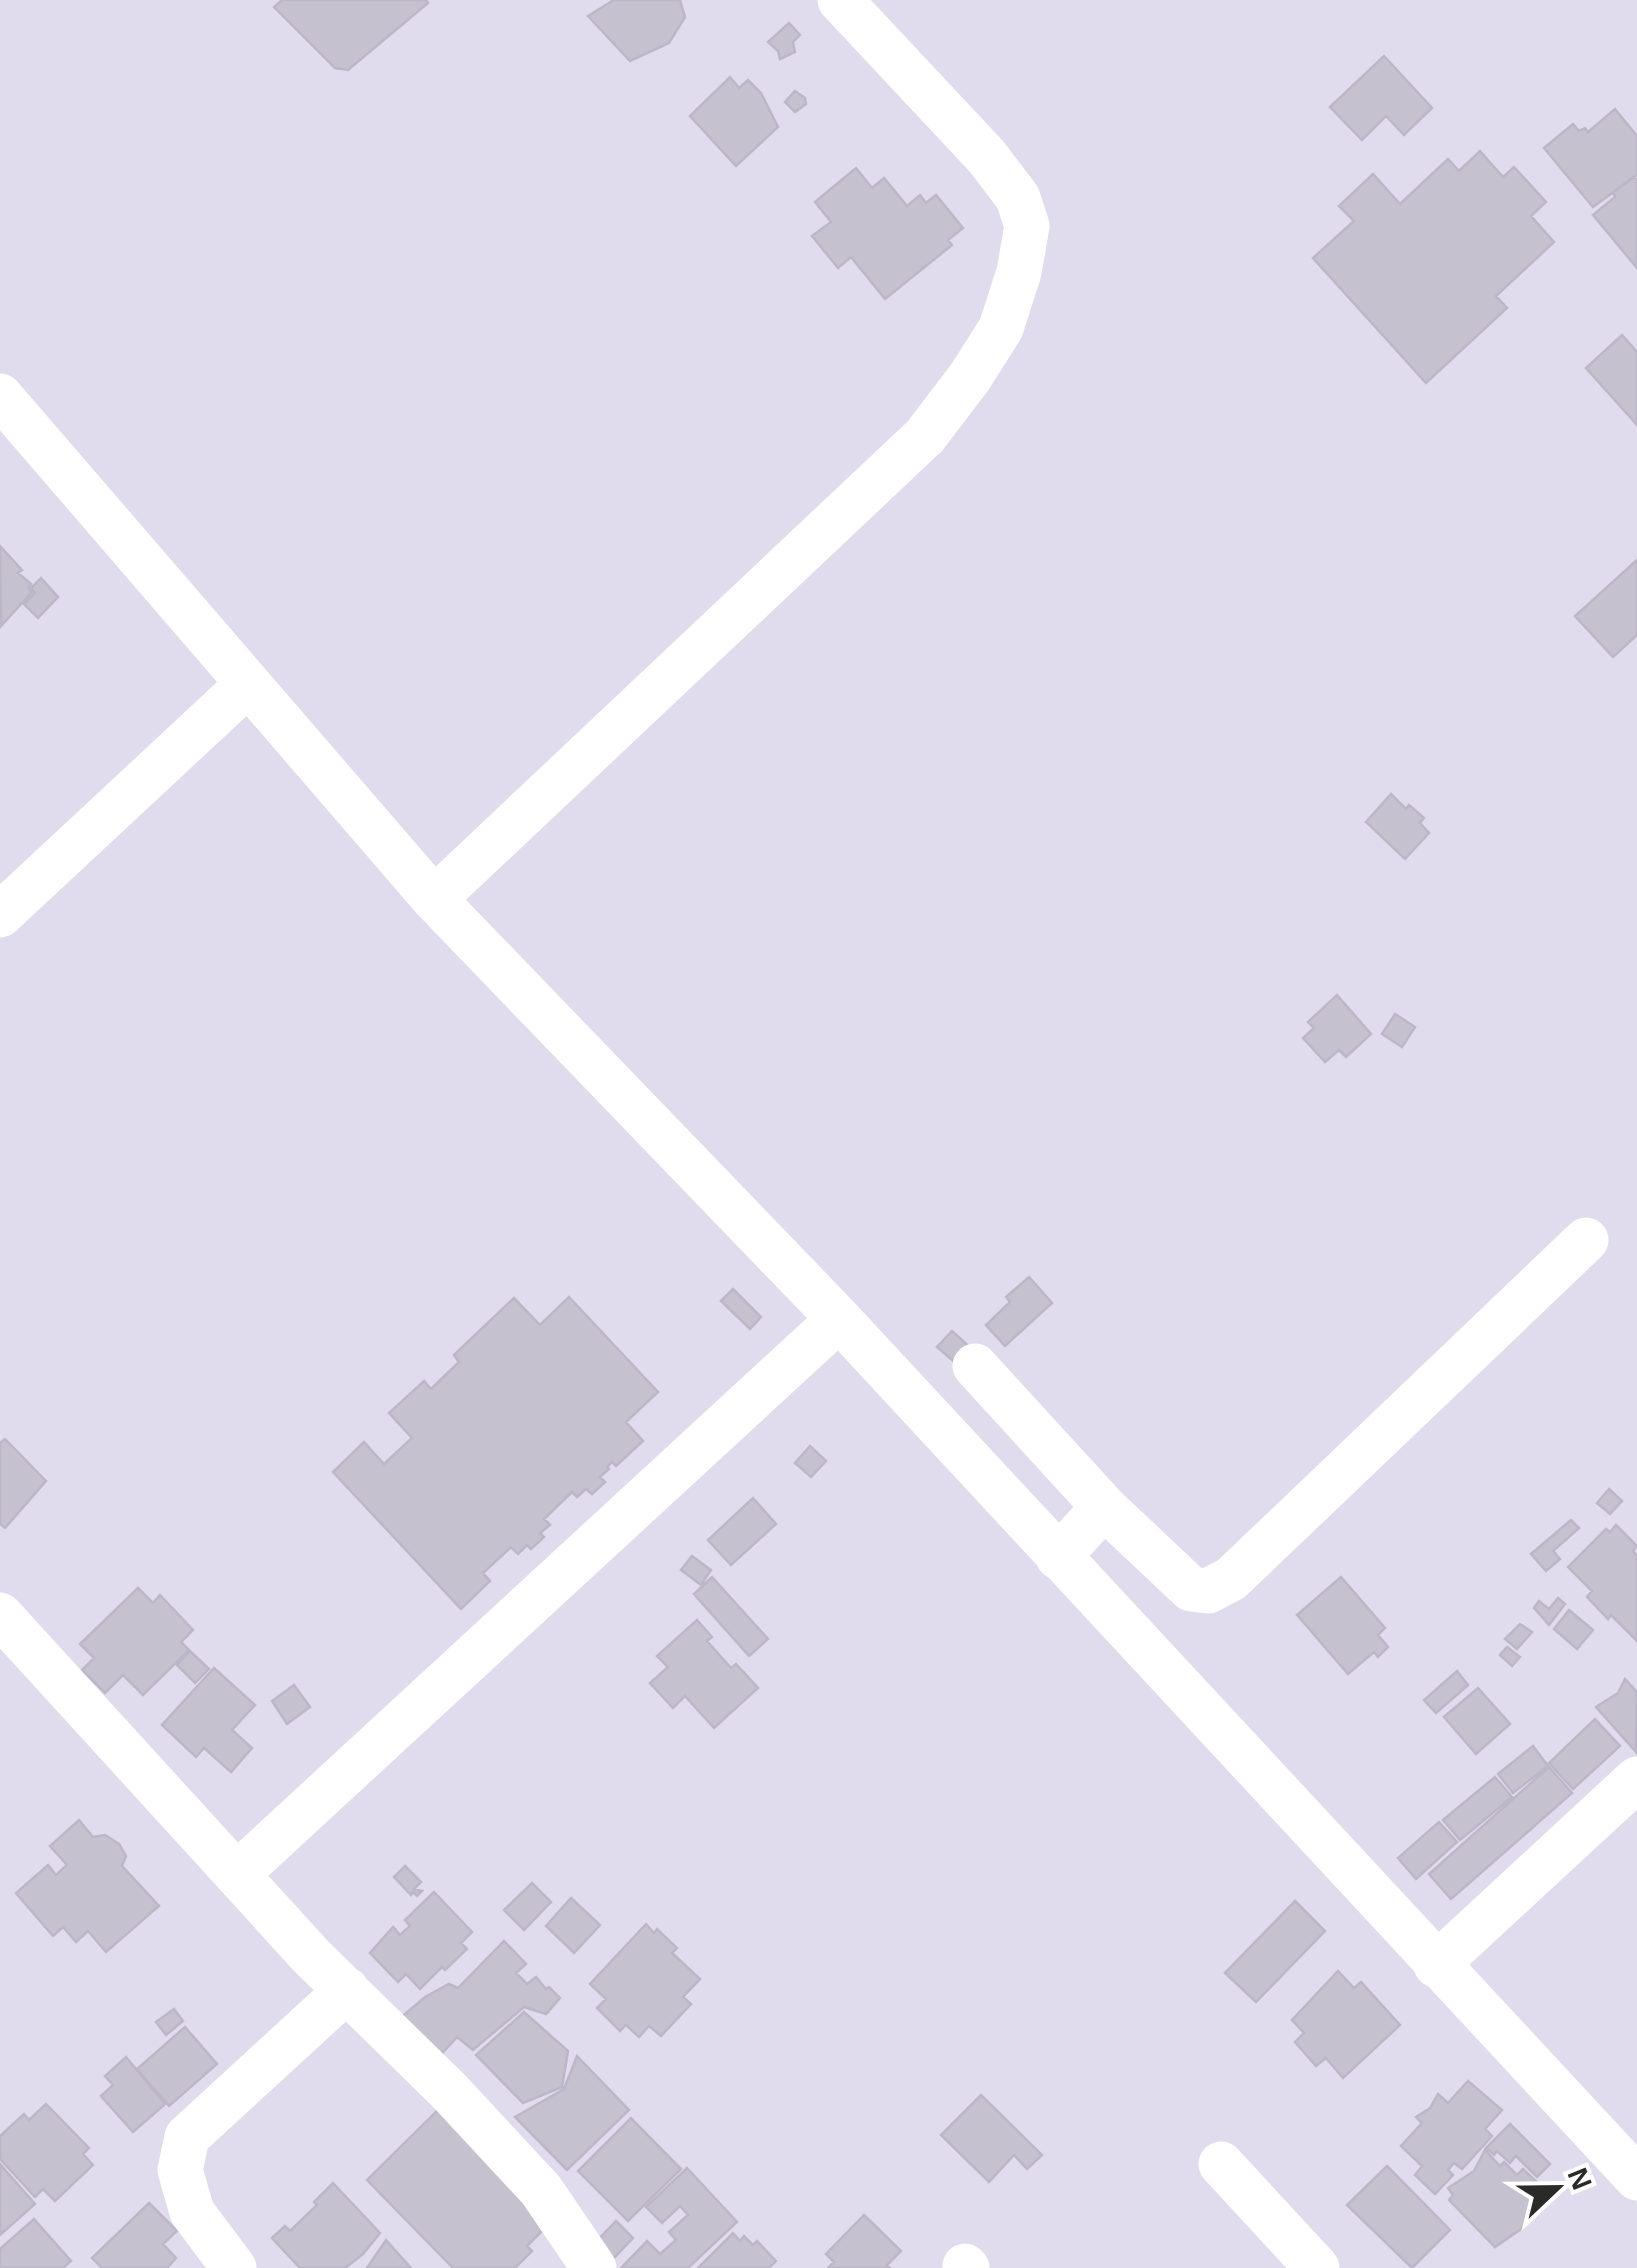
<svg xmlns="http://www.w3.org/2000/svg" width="1637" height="2268" font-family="Arial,sans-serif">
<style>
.building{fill:#c6c1ce;stroke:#bdb6c8;stroke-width:2.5}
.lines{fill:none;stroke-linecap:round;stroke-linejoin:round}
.minor{stroke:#fff;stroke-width:45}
</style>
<rect width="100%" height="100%" fill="#e1dced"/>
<path class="building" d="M 282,0 L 426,0 L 428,3 L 348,70 L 335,68 L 274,7 Z
M 614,0 L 680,0 L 685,17 L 669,43 L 630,61 L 588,16 Z
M 789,23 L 800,35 L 793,42 L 795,52 L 780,59 L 778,51 L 768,42 Z
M 1384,56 L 1432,108 L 1404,135 L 1386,116 L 1362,140 L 1330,107 Z
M 730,77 L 739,88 L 748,80 L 761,93 L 778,127 L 736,166 L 690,116 Z
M 795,91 L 805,98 L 806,104 L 795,112 L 785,102 Z
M 1615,109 L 1637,136 L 1637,175 L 1593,207 L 1544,148 L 1573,124 L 1579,131 L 1585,128 L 1588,132 Z
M 1480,151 L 1503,177 L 1514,167 L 1546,202 L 1531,216 L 1554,242 L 1496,296 L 1507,308 L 1426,383 L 1313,258 L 1354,221 L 1339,206 L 1373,174 L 1400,204 L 1448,159 L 1459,171 Z
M 856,168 L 872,188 L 884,178 L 907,206 L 920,195 L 926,203 L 936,195 L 963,228 L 948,240 L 952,245 L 885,299 L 851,257 L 838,268 L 812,236 L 831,222 L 815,202 Z
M 1634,177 L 1637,180 L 1637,268 L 1593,215 L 1615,197 L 1613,192 Z
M 1622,335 L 1637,352 L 1637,425 L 1586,368 Z
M 0,546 L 22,570 L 18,573 L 31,584 L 28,588 L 32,592 L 1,626 Z
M 1637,560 L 1637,635 L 1613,657 L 1575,616 Z
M 41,578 L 58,597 L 38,618 L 24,604 L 35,593 L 31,588 Z
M 1391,794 L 1406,809 L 1409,805 L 1424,818 L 1420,823 L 1429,833 L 1405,859 L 1366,822 Z
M 1337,995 L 1371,1034 L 1346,1057 L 1339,1050 L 1325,1062 L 1303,1038 L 1314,1028 L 1308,1022 Z
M 1395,1014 L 1415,1027 L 1402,1047 L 1382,1034 Z
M 1029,1277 L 1052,1303 L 1005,1346 L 986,1325 L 1010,1302 L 1006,1297 Z
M 733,1289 L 761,1317 L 750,1329 L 721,1301 Z
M 569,1297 L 658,1392 L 626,1422 L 643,1441 L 616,1466 L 612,1462 L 607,1467 L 609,1469 L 600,1477 L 605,1482 L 592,1494 L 586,1489 L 577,1497 L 572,1492 L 544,1519 L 550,1525 L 540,1533 L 544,1537 L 531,1549 L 527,1545 L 518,1554 L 511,1547 L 483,1573 L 490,1581 L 461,1609 L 333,1472 L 364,1442 L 384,1464 L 412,1438 L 389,1413 L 424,1381 L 431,1389 L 459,1362 L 454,1355 L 514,1298 L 540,1325 Z
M 952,1331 L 974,1351 L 960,1367 L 937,1347 Z
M 5,1439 L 46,1481 L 5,1528 L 0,1524 L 0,1443 Z
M 810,1446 L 826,1461 L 811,1477 L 795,1463 Z
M 1609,1489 L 1622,1501 L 1610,1514 L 1597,1503 Z
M 753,1498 L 776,1524 L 731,1565 L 708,1540 Z
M 1571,1520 L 1579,1528 L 1553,1551 L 1560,1559 L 1546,1571 L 1531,1554 Z
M 1616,1525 L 1637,1546 L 1633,1551 L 1637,1556 L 1637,1641 L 1611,1615 L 1608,1619 L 1587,1597 L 1592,1591 L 1568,1567 L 1606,1529 L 1610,1532 Z
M 692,1556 L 711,1570 L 701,1585 L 681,1570 Z
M 712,1577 L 768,1639 L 749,1656 L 694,1594 Z
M 1341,1577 L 1385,1628 L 1378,1635 L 1388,1647 L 1378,1657 L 1374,1652 L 1348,1674 L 1297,1615 Z
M 138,1588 L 153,1603 L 160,1595 L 193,1630 L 181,1642 L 189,1650 L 143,1695 L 123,1675 L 105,1693 L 82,1670 L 94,1658 L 80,1644 Z
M 1558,1598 L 1565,1604 L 1549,1625 L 1534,1608 L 1539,1601 L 1549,1609 Z
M 1569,1610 L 1593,1630 L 1577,1649 L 1554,1629 Z
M 697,1620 L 712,1637 L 707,1641 L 731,1668 L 736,1664 L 758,1688 L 714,1728 L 685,1696 L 673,1708 L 650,1683 L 668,1667 L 657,1656 Z
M 1520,1624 L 1532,1632 L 1517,1649 L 1505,1639 Z
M 1507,1647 L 1520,1657 L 1512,1666 L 1500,1655 Z
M 190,1651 L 209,1669 L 195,1683 L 177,1665 Z
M 214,1668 L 255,1705 L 232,1730 L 252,1748 L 231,1772 L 204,1748 L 196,1757 L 162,1725 Z
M 1457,1671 L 1468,1685 L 1436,1713 L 1424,1700 Z
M 1625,1679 L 1637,1692 L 1636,1752 L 1596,1707 L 1618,1693 Z
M 294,1685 L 310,1707 L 287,1724 L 272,1701 Z
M 1478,1688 L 1510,1724 L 1476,1754 L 1444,1717 Z
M 1595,1719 L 1620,1746 L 1573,1789 L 1549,1763 Z
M 1533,1746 L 1548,1766 L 1513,1793 L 1498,1774 Z
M 1549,1767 L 1572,1793 L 1451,1899 L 1429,1874 Z
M 1495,1777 L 1512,1797 L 1460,1840 L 1443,1820 Z
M 79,1820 L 93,1837 L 105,1835 L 119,1844 L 126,1856 L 122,1866 L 159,1906 L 106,1952 L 88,1931 L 76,1942 L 63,1927 L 53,1936 L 16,1893 L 48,1865 L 56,1875 L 67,1865 L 50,1846 Z
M 1439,1822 L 1457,1842 L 1416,1879 L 1398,1858 Z
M 405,1866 L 421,1882 L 414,1889 L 422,1891 L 417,1896 L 413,1892 L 411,1895 L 394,1877 Z
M 532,1883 L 551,1902 L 524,1930 L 504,1910 Z
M 434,1892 L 472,1932 L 461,1943 L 467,1949 L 445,1970 L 442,1967 L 420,1989 L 406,1974 L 398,1982 L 370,1953 L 393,1927 L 400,1935 L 410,1926 L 405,1920 Z
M 571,1898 L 600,1925 L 574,1953 L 546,1926 Z
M 1295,1901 L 1325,1931 L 1256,2002 L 1225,1973 Z
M 646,1924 L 654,1933 L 657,1929 L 677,1948 L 672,1953 L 700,1979 L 683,1997 L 691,2004 L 661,2036 L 649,2026 L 639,2037 L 626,2025 L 620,2031 L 597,2008 L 606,1999 L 590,1984 Z
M 504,1941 L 526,1964 L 516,1973 L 527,1984 L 536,1977 L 546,1989 L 549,1987 L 560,1998 L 546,2014 L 524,2007 L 473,2050 L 457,2037 L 437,2059 L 398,2020 L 425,1997 L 449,1984 L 458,1988 Z
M 1338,1971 L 1354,1988 L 1361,1982 L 1400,2025 L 1343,2078 L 1326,2058 L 1316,2066 L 1295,2042 L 1304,2033 L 1292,2020 Z
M 174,2009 L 183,2021 L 166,2035 L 156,2022 Z
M 524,2012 L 568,2051 L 562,2087 L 523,2103 L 476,2055 Z
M 185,2027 L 217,2064 L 169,2106 L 137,2069 Z
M 577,2056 L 629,2110 L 567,2170 L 515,2117 L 564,2089 Z
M 126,2057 L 165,2104 L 133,2132 L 101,2096 L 113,2085 L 105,2076 Z
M 1468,2081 L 1502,2110 L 1485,2129 L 1492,2136 L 1462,2169 L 1454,2163 L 1448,2170 L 1453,2175 L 1435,2194 L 1415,2175 L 1422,2166 L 1401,2146 L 1422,2123 L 1416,2117 L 1430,2108 L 1438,2094 L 1448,2103 Z
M 981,2095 L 1042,2155 L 1027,2169 L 1014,2155 L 989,2182 L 941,2135 Z
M 446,2102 L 557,2216 L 527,2246 L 532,2251 L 515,2268 L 453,2268 L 367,2180 Z
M 46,2104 L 89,2148 L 83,2154 L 93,2165 L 55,2201 L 43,2189 L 35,2197 L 0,2159 L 0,2136 L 24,2114 L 29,2120 Z
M 631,2118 L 681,2169 L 628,2221 L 578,2171 Z
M 1510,2124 L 1550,2164 L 1537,2177 L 1516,2156 L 1510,2163 L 1497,2151 L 1494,2155 L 1486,2148 Z
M 1485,2150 L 1500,2166 L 1504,2162 L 1517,2175 L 1523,2169 L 1548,2193 L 1524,2227 L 1495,2247 L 1449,2200 L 1453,2195 L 1448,2188 L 1474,2171 Z
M 0,2164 L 35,2204 L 0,2235 Z
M 1387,2166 L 1450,2230 L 1412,2268 L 1347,2205 Z
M 687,2168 L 737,2222 L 688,2268 L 621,2268 L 647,2241 L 660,2254 L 676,2240 L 669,2232 L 688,2215 L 680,2206 L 662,2223 L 646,2207 Z
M 333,2183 L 380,2233 L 363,2254 L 345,2268 L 300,2268 L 272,2238 L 285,2226 L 290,2231 L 317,2205 L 314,2202 Z
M 149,2203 L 177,2231 L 163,2244 L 176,2258 L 167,2268 L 102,2268 L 92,2258 Z
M 864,2215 L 901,2251 L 887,2265 L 890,2268 L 828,2268 L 834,2262 L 826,2254 Z
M 34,2219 L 71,2261 L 63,2268 L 0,2268 L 0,2249 Z
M 616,2221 L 633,2238 L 612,2260 L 594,2244 Z
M 733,2233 L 740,2241 L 744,2236 L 753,2245 L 757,2241 L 776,2261 L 769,2268 L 698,2268 Z
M 386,2240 L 411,2268 L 367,2268 Z"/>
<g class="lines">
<path class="minor" d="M 0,396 L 434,899 L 839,1319 L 1637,2178
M 434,899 L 925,436 L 970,377 L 1001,328 L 1019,272 L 1027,226 L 1018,198 L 987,157 L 840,0
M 0,915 L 248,684
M 975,1366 L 1104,1507
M 1058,1557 L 1104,1507 L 1191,1589 L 1208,1591 L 1231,1579 L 1586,1240
M 0,1615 L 311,1956 L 449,2091 L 541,2190 L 594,2268
M 237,1874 L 839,1319
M 1436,1965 L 1637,1779
M 1221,2164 L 1317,2268
M 965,2266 L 967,2268
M 234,2268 L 192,2212 L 180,2170 L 187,2137 L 347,1990"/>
</g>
<g transform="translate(1557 2188) rotate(68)" stroke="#ffffff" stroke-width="8" paint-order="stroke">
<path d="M0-8L18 38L0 25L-18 38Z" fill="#2a2a2a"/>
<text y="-15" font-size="28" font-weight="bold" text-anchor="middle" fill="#2a2a2a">N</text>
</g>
</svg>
